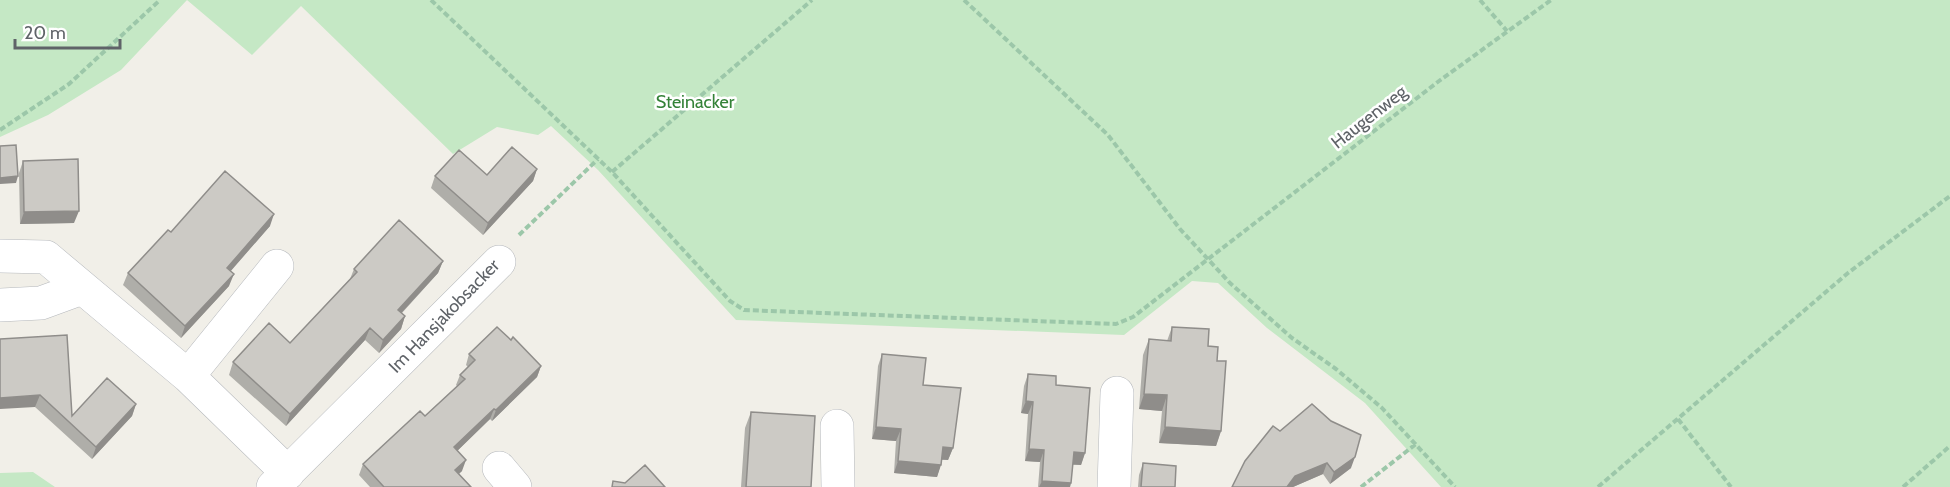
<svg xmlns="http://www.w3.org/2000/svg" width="1950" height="487" font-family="Cabin,sans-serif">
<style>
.green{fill:#c5e8c5}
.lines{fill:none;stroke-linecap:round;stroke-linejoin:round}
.minor-casing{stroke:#b5b8bc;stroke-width:34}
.path{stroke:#9cc7a9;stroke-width:4;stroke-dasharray:6 3;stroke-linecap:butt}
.minor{stroke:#fff;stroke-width:33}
.wall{fill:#afaea9}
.shaded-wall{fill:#8f8d8a}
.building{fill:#cccac5;stroke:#8f8d8a;stroke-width:1.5}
.labels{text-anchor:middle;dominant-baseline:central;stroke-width:5;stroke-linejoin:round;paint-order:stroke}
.park-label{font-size:18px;fill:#348238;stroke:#fff}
.street-label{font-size:18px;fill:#5f6368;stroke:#fff}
</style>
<rect width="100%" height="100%" fill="#f1efe8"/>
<path class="green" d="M 0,0 L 187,0 L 121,70 L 48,115 L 0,137 Z
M 187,0 L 1950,0 L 1950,487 L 1441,487 L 1365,403 L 1267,328 L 1218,283 L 1192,281 L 1124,335 L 736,320 L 598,170 L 551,126 L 538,135 L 497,127 L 453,154 L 301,6 L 252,55 Z
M 33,472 L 55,487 L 0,487 L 0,473 Z"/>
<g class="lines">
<g class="minor-casing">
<path id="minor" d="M 0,256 L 46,257 L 188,376 L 288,473
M 0,305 L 41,303 L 82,288
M 188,376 L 277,266
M 837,426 L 838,487
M 499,468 L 515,487
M 273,487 L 499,262
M 1114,487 L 1117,393"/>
</g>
<path class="path" d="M 431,0 L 612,172 L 730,301 L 744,310 L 1116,324 L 1133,317 L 1439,81 L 1551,0
M 964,0 L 1108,135 L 1180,229 L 1230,283 L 1292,338 L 1336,369 L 1382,408 L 1455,487
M 1480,0 L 1507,31
M 0,130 L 69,84 L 160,0
M 612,172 L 812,0
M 519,235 L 598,159
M 1678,419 L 1731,487
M 1361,487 L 1416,444
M 1598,487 L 1848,273 L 1950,196
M 1903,487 L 1950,446"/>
<use href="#minor" class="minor"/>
</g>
<path class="wall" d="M 23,161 L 74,223 L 20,224 L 19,173 Z
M 537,169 L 533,181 L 483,235 L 431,188 L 435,176 L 487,175 Z
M 270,226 L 230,271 L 229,286 L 181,338 L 123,285 L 128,273 L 171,232 Z
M 443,261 L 438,273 L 402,313 L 405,316 L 401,329 L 379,353 L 365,340 L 286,426 L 229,375 L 233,362 L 290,343 L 350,279 L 354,269 Z
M 1172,327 L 1208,346 L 1217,361 L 1221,431 L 1216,446 L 1159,443 L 1162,411 L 1139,409 L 1143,355 L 1149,339 L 1167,341 Z
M 0,339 L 72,416 L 136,404 L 132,416 L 92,459 L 35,407 Z
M 511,340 L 541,366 L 537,377 L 492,421 L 490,419 L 457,451 L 462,471 L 459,474 L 471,487 L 370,487 L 359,475 L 363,464 L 425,416 L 457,386 L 456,385 L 460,375 L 468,367 L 466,365 L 469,354 Z
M 882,354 L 923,385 L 953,448 L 948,460 L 942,460 L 937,477 L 894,473 L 896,441 L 872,439 L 878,366 Z
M 1028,374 L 1056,385 L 1085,453 L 1081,465 L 1073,465 L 1070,487 L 1038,487 L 1040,462 L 1025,461 L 1028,414 L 1021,413 L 1024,386 Z
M 751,412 L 811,487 L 741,487 L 745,428 Z
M 1331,421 L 1351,468 L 1330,484 L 1323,474 L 1293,487 L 1232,487 L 1280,431 Z
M 1143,463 L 1175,487 L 1138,487 L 1139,475 Z"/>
<path class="shaded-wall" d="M 537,169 L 533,181 L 483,235 L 488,223 Z
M 18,176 L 16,183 L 0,184 L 0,178 Z
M 79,211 L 74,223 L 20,224 L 24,212 Z
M 274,214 L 270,226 L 223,280 L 227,268 Z
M 443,261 L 438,273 L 393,322 L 398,310 Z
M 234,274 L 229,286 L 181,338 L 185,326 Z
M 405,316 L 401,329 L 379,353 L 383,340 Z
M 370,328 L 365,340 L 286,426 L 290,414 Z
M 541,366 L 537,377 L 492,421 L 496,410 Z
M 1144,394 L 1167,395 L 1162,411 L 1139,409 Z
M 40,395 L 35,407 L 0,409 L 0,398 Z
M 1026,401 L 1033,402 L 1028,414 L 1021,413 Z
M 136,404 L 132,416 L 92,459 L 96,447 Z
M 494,409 L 490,419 L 450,458 L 454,447 Z
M 876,427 L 901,429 L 896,441 L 872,439 Z
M 1165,427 L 1221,431 L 1216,446 L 1159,443 Z
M 943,447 L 953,448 L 948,460 L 938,459 Z
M 1029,449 L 1044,450 L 1040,462 L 1025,461 Z
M 1074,452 L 1085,453 L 1081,465 L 1070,464 Z
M 1355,457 L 1351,468 L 1330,484 L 1334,472 Z
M 466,460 L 462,471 L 451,480 L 455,470 Z
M 898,461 L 941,465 L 937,477 L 894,473 Z
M 1327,463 L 1323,474 L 1293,487 L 1287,487 L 1295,476 Z
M 1042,481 L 1071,483 L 1070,487 L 1039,487 Z"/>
<path class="building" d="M 16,145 L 18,176 L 0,178 L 0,146 Z
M 512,147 L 537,169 L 488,223 L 435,176 L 459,150 L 487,175 Z
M 78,159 L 79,211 L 24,212 L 23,161 Z
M 225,171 L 274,214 L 227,268 L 234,274 L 185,326 L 128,273 L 168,230 L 171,232 Z
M 399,220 L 443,261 L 398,310 L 405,316 L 383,340 L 370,328 L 290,414 L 233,362 L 269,323 L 290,343 L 357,272 L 354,269 Z
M 497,327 L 511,340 L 513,337 L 541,366 L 496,410 L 494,409 L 454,447 L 466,460 L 455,470 L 471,487 L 384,487 L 363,464 L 420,411 L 425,416 L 465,379 L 460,375 L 475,360 L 469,354 Z
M 1172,327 L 1209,329 L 1208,346 L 1218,347 L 1217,361 L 1226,361 L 1221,431 L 1165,427 L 1167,395 L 1144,394 L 1149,339 L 1171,341 Z
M 67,335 L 72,416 L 107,378 L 136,404 L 96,447 L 40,395 L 0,398 L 0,339 Z
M 882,354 L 926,358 L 923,385 L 961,388 L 953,448 L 943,447 L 941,465 L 898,461 L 901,429 L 876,427 Z
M 1028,374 L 1056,376 L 1056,385 L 1090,388 L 1085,453 L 1074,452 L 1071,483 L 1042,481 L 1044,450 L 1029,449 L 1033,402 L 1026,401 Z
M 1312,404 L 1331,421 L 1361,435 L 1355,457 L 1334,472 L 1327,463 L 1295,476 L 1287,487 L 1232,487 L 1245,461 L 1273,426 L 1280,431 Z
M 751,412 L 815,416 L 811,487 L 746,487 Z
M 1143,463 L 1176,466 L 1175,487 L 1141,487 Z
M 645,465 L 665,487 L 612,487 L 613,481 L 625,483 Z"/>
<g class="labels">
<g class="park-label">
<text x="695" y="102">Steinacker</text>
</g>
<g class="street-label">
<text transform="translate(1369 117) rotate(-38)">Haugenweg</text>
<text transform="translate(444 316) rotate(-46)">Im Hansjakobsacker</text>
</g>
</g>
<path d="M15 39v9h105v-9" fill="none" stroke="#5f6368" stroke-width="3"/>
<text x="24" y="39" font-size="18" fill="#5f6368" stroke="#ffffff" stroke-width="4.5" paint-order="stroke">20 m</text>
</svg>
